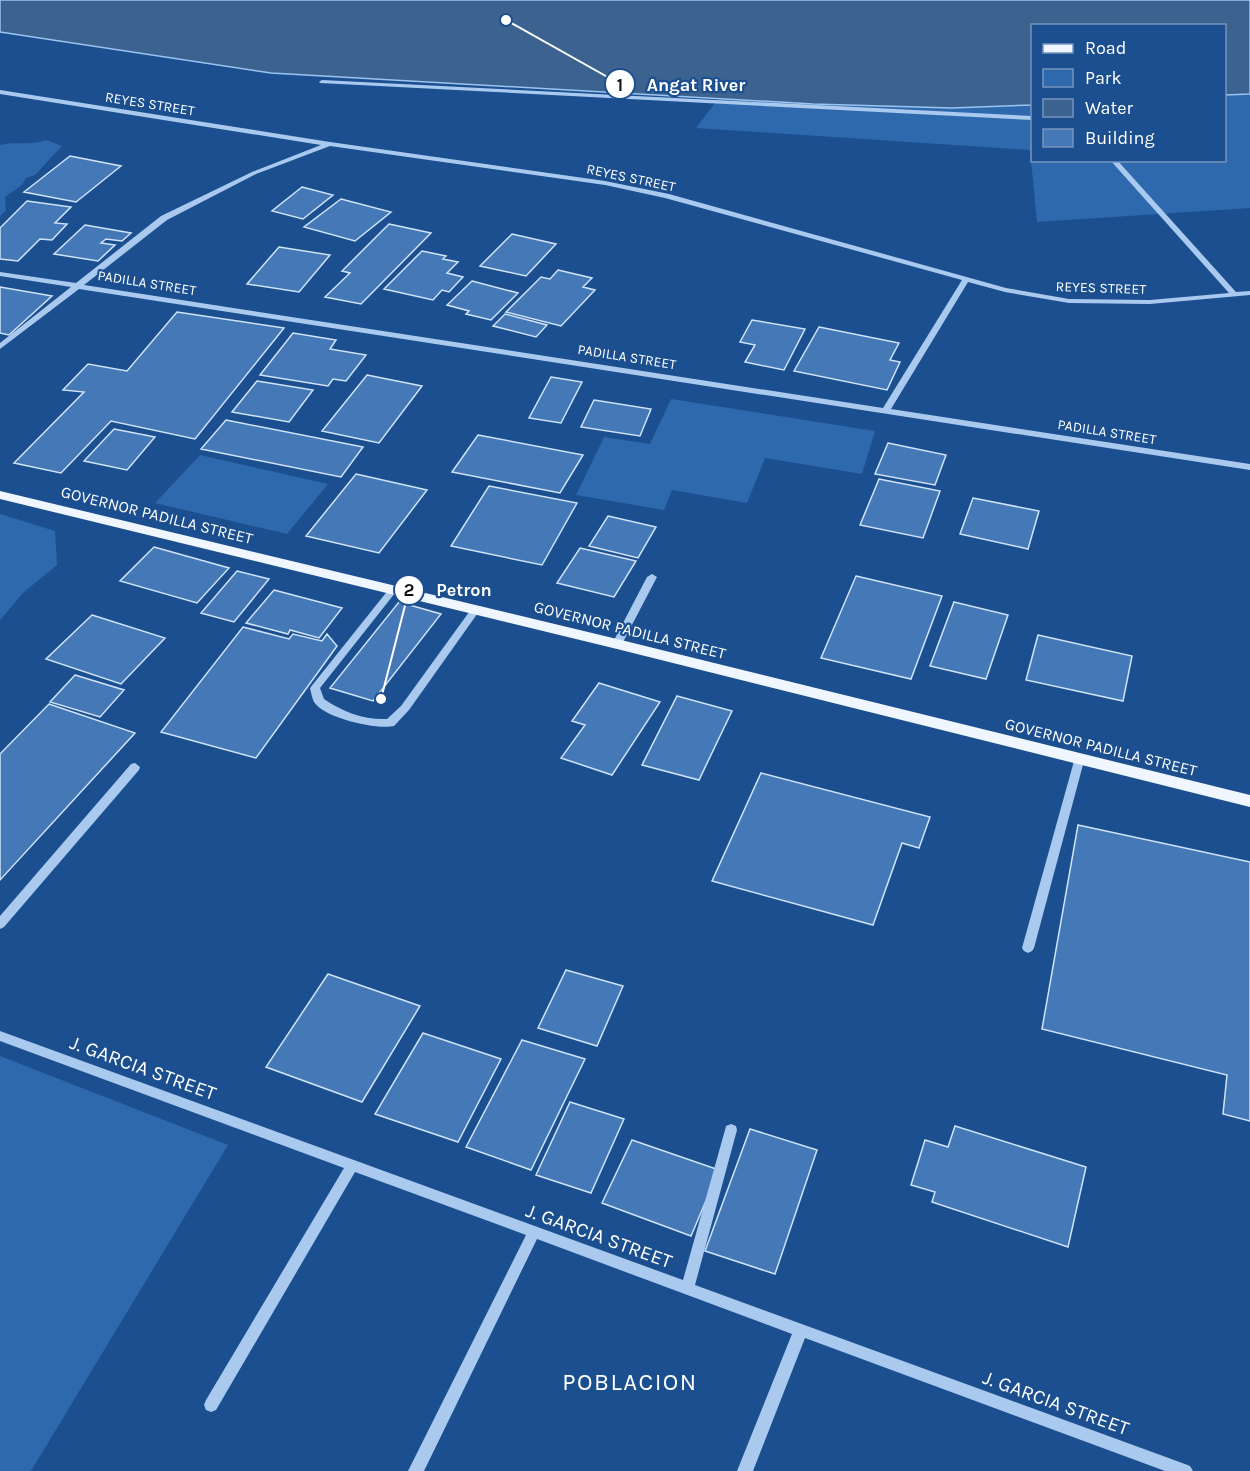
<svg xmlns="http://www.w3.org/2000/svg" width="1250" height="1471" font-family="Karla,sans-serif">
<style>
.green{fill:#2e69ad}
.water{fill:#3c6290;stroke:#9cc4f0;stroke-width:1.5}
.building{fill:#4478b7;stroke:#cfe3fa;stroke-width:1.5}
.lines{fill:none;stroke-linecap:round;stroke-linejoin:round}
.minor{fill:#a9c9ee;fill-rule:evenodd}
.major{fill:#f0f6ff;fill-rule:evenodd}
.labels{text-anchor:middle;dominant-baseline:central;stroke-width:4.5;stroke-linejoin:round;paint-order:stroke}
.far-street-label{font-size:14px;fill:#fff;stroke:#1b4f8f}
.street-label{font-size:16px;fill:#fff;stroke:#1b4f8f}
.near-street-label{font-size:20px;fill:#fff;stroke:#1b4f8f}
.near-quarter-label{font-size:24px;letter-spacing:1.5px;fill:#fff;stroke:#1b4f8f}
.leader{fill:none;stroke:#fff;stroke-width:2}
.callout-dot{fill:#fff;stroke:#1b4f8f;stroke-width:2}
.mark-label{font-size:18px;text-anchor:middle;font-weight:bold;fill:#111}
.callout-label{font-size:18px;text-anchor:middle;font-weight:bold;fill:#fff;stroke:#1b4f8f;stroke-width:4.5;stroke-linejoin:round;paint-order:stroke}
</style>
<rect width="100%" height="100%" fill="#1b4f8f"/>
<path class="green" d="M 1250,94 L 1250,208 L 1037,222 L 1030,150 L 696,128 L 718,99 L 952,108 L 1032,105 L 1032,160 L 1224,160 L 1225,95 Z
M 46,140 L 62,146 L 35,175 L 26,178 L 22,185 L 5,197 L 6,211 L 0,216 L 0,145 C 16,141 31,146 46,140 Z
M 671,399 L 875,431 L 862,474 L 765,458 L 747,503 L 672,490 L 664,510 L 576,495 L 604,437 L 650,444 Z
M 200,455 L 328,484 L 287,534 L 155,503 Z
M 0,514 L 55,531 L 57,565 L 24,592 L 0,620 Z
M 0,1056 L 228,1145 L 31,1471 L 0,1471 Z"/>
<path class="water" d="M 0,0 L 1250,0 L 1250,94 L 1225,95 L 1224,26 L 1032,26 L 1032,105 L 952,108 L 813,104 L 271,73 L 0,32 Z"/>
<path class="building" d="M 70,156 L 121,166 L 76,202 L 24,192 Z
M 302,187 L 333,195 L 303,219 L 272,211 Z
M 341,199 L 391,212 L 355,241 L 304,227 Z
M 27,201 L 71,207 L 55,223 L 67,224 L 52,240 L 40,239 L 18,261 L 0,259 L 0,228 Z
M 389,224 L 431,233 L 361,304 L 325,297 L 350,273 L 342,271 Z
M 85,225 L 131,233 L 122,241 L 106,239 L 101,243 L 115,245 L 98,261 L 54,254 Z
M 512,234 L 556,244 L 526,276 L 480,266 Z
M 279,247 L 330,255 L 299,292 L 247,284 Z
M 422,251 L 446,256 L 443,259 L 458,262 L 447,273 L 463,277 L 449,292 L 442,290 L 433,300 L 384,289 Z
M 558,270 L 592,278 L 583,287 L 595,290 L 561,326 L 506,312 L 541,277 L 550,279 Z
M 472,281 L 518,293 L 491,320 L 466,314 L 469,311 L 447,305 Z
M 0,287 L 52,296 L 9,335 L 0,333 Z
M 177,312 L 284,328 L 195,439 L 111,421 L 61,473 L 14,463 L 84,392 L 63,390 L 88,364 L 127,371 Z
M 505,314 L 547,325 L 536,337 L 493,326 Z
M 752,320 L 805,329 L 784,370 L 745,362 L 755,345 L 740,342 Z
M 819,327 L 899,343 L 890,360 L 900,362 L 887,390 L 794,371 Z
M 293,333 L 336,340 L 330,349 L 366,355 L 346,381 L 333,379 L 328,386 L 260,375 Z
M 367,375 L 422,386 L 379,443 L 322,431 Z
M 551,377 L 582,382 L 561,423 L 529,418 Z
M 257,381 L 313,390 L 289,422 L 232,412 Z
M 594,400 L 651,409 L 640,436 L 581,427 Z
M 226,420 L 363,447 L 341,477 L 201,449 Z
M 114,429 L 155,437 L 127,470 L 84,461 Z
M 478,435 L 583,455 L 560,493 L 452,472 Z
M 888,443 L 946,455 L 935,485 L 875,474 Z
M 356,474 L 427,490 L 379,553 L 306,536 Z
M 879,479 L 940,491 L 923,538 L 860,525 Z
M 489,486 L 577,503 L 542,565 L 451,546 Z
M 973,498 L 1039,511 L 1028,549 L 960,534 Z
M 608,516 L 656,527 L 638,558 L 589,546 Z
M 154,547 L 229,568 L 197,603 L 120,581 Z
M 580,548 L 636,561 L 614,597 L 557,583 Z
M 237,571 L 269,579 L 234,622 L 201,613 Z
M 856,576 L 942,596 L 911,679 L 821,658 Z
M 274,590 L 342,608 L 319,638 L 290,630 L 288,634 L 246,623 Z
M 399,602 L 441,614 L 373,701 L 330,688 Z
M 954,602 L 1008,615 L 986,679 L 930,666 Z
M 92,615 L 165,638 L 121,684 L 46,659 Z
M 243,627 L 289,639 L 293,634 L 322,641 L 327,634 L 337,646 L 256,758 L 161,732 Z
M 1038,635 L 1132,656 L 1123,701 L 1026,680 Z
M 75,675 L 124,690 L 100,717 L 50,702 Z
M 599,683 L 660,702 L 612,775 L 561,758 L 585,725 L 572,721 Z
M 677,696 L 732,711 L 699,780 L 642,765 Z
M 49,704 L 135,733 L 0,880 L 0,754 Z
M 761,773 L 930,817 L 919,848 L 902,843 L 873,925 L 712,881 Z
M 1078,825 L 1250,862 L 1250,1121 L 1223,1114 L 1227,1075 L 1042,1029 Z
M 566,970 L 623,986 L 597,1046 L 538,1028 Z
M 328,974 L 420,1006 L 362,1102 L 266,1067 Z
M 423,1033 L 501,1059 L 458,1142 L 375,1114 Z
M 522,1040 L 585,1059 L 531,1170 L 466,1147 Z
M 570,1102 L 624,1119 L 591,1193 L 536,1175 Z
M 955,1126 L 1086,1167 L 1068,1247 L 932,1202 L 935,1192 L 911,1185 L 925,1140 L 948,1147 Z
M 750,1129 L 817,1150 L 775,1274 L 705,1251 Z
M 632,1140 L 719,1170 L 691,1236 L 602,1203 Z"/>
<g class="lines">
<path class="minor" d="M 322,80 L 1032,116 L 1032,120 L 320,83 L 319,82 Z
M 0,90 L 330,142 L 605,181 L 669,194 L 1006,288 L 1069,299 L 1150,300 L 1229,293 L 1110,160 L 1117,160 L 1236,292 L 1250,291 L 1250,295 L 1150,304 L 1069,303 L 1005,292 L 968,282 L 891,409 L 1250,464 L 1250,470 L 79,289 L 0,349 L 0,343 L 71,287 L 0,276 L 0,272 L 76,283 L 161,216 L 252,172 L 321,145 L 0,94 ZM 330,146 L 605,185 L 665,198 L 962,280 L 883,408 L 84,285 L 167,220 L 256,174 Z
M 652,574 L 657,577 L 622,644 L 621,646 L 613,646 L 612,644 L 647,577 Z
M 392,588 L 397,591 L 395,593 L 320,688 L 324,699 C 343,712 364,720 387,719 L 401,706 L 472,608 L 478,608 L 480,610 L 409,710 L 394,726 C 376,730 324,718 314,702 C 312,698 311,692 310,688 L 389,589 Z
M 1079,757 L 1084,761 L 1034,948 L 1032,951 L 1028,953 L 1024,951 L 1022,948 L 1074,761 Z
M 135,763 L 140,767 L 139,770 L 4,927 L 0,929 L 0,916 L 131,764 Z
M 0,1031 L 683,1280 L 725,1130 L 726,1126 L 731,1124 L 736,1126 L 737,1130 L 695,1285 L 1185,1464 L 1190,1466 L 1193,1471 L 1165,1471 L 805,1338 L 753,1471 L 737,1471 L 792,1334 L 537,1239 L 424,1471 L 408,1471 L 526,1235 L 355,1172 L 216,1410 L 211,1412 L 206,1410 L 204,1405 L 206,1400 L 344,1168 L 0,1041 Z"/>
<path class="major" d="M 0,491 L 617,639 L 1250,795 L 1250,807 L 617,649 L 0,499 Z"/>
</g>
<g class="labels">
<g class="far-street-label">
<text transform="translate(150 104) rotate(9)">REYES STREET</text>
<text transform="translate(631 178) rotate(12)">REYES STREET</text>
<text transform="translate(147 283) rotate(9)">PADILLA STREET</text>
<text transform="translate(1101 288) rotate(2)">REYES STREET</text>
<text transform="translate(627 357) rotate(9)">PADILLA STREET</text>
<text transform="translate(1107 432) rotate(9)">PADILLA STREET</text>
</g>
<g class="street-label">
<text transform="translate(157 515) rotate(14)">GOVERNOR PADILLA STREET</text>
<text transform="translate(630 630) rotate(14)">GOVERNOR PADILLA STREET</text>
<text transform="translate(1101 747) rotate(14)">GOVERNOR PADILLA STREET</text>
</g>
<g class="near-street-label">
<text transform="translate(143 1068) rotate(20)">J. GARCIA STREET</text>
<text transform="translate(599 1236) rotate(20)">J. GARCIA STREET</text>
<text transform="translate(1056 1403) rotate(20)">J. GARCIA STREET</text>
</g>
<g class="near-quarter-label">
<text x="630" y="1382">POBLACION</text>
</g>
</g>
<path class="leader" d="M506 20L620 84M381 699L409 590"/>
<g class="callout-dot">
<circle cx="506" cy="20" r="6"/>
<circle cx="381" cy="699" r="6"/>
<circle cx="620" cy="84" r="15"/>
<circle cx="409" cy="590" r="15"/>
</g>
<g class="mark-label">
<text x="620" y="91">1</text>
<text x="409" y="596">2</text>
</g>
<g class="callout-label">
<text x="696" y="91">Angat River</text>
<text x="464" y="596">Petron</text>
</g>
<rect x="1031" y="24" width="195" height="138" fill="#1b4f8f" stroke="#7695bc" stroke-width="1.5"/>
<rect x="1043" y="44" width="30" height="9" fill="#f0f6ff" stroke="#7695bc" stroke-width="1.5"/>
<text x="1085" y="54" font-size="18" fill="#ffffff">Road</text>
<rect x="1043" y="69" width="30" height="18" fill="#2e69ad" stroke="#7695bc" stroke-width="1.5"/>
<text x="1085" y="84" font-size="18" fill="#ffffff">Park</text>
<rect x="1043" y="99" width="30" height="18" fill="#3c6290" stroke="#7695bc" stroke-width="1.5"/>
<text x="1085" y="114" font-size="18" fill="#ffffff">Water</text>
<rect x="1043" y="129" width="30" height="18" fill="#4478b7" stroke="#7695bc" stroke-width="1.5"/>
<text x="1085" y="144" font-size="18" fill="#ffffff">Building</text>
</svg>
